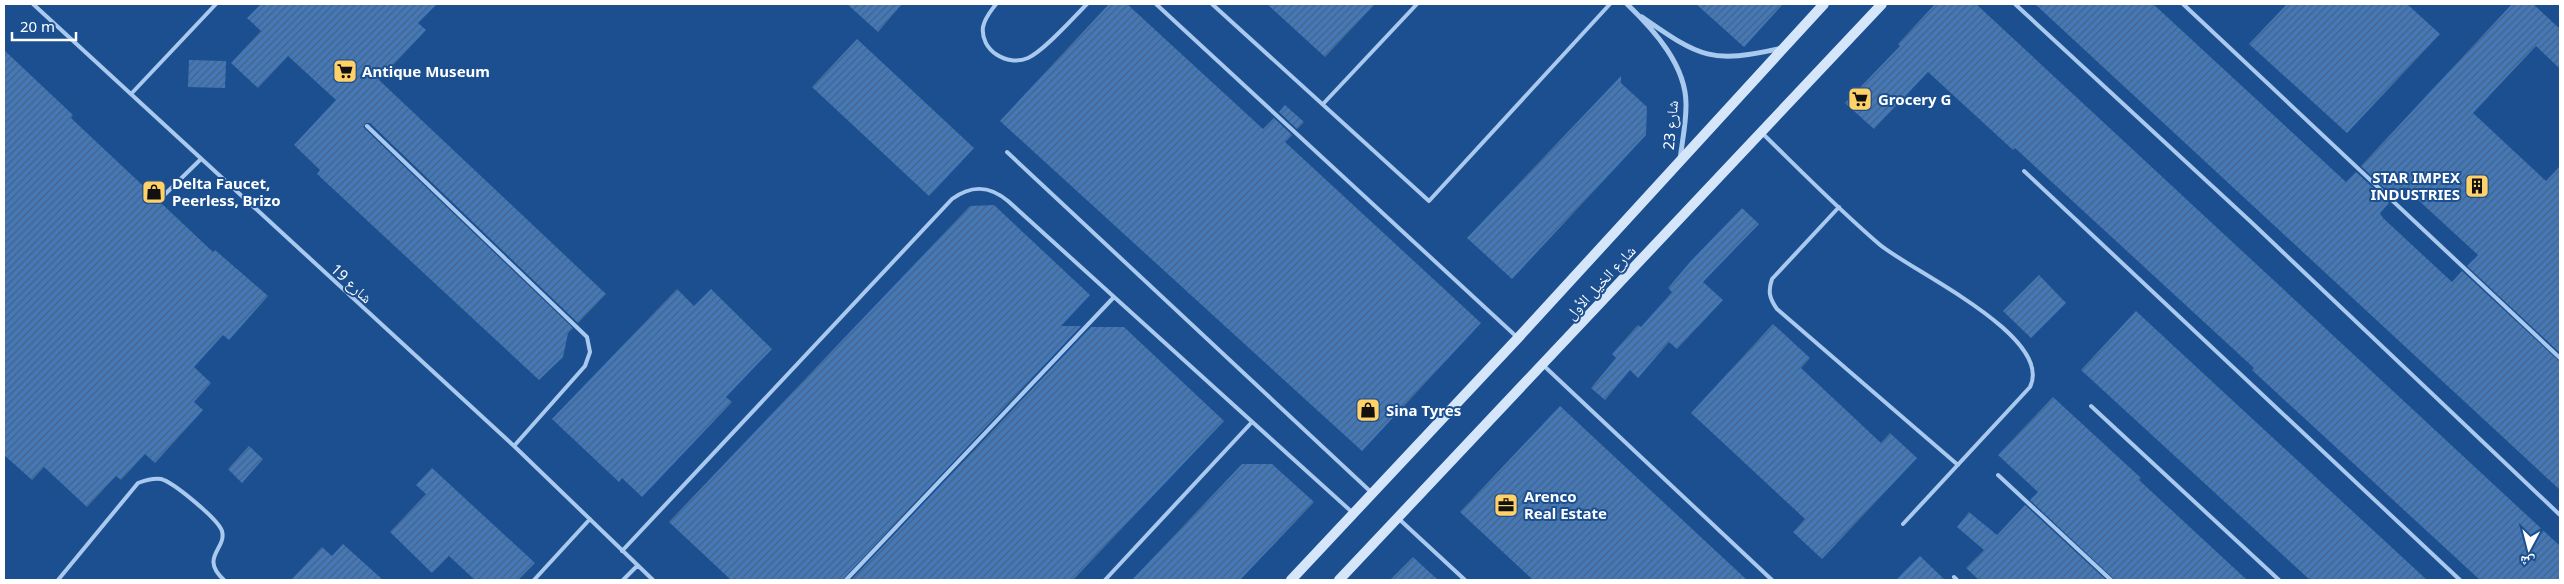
<svg xmlns="http://www.w3.org/2000/svg" width="2564" height="584" font-family="'Noto Sans','Noto Naskh Arabic',sans-serif">
<style>
.building{fill:url(#building-hatch)}
.lines{fill:none;stroke-linecap:round;stroke-linejoin:round}
.lane{stroke:#a9c9ee;stroke-width:4}
.street{stroke:#a9c9ee;stroke-width:5}
.secondary{stroke:#d6e6fa;stroke-width:10}
.labels{text-anchor:middle;dominant-baseline:central;stroke-width:4;stroke-linejoin:round;paint-order:stroke}
.poi-label{font-size:15px;font-weight:bold;fill:#fff;stroke:#1b4f8f;text-anchor:start}
.street-label{font-size:15px;fill:#fff;stroke:#1b4f8f}
</style>
<defs>
<pattern id="building-hatch" width="6" height="6" patternUnits="userSpaceOnUse" patternTransform="scale(1.25)"><rect width="6" height="6" fill="#4478b7"/><path d="M-1 1l2-2M0 6l6-6M5 7l2-2" fill="none" stroke="#486282"/></pattern>
</defs>
<rect width="100%" height="100%" fill="#1b4f8f"/>
<path class="building" d="M 261,4 L 437,4 L 418,23 L 426,30 L 379,80 L 606,294 L 578,323 L 370,123 L 366,123 L 363,127 L 573,328 L 568,333 L 563,357 L 539,380 L 317,174 L 320,170 L 294,145 L 336,100 L 288,56 L 258,88 L 231,63 L 261,31 L 247,18 Z
M 847,4 L 902,4 L 878,32 Z
M 1109,4 L 1127,4 L 1263,129 L 1274,118 L 1292,135 L 1285,142 L 1481,323 L 1362,451 L 1000,121 Z
M 1267,4 L 1375,4 L 1325,57 Z
M 1696,4 L 1783,4 L 1744,47 Z
M 1935,4 L 1976,4 L 2560,546 L 2560,580 L 2480,580 L 2252,370 L 2254,368 L 2015,148 L 2013,150 L 1928,72 L 1874,129 L 1845,103 L 1900,46 L 1898,44 Z
M 2035,4 L 2153,4 L 2346,182 L 2356,172 L 2389,203 L 2380,213 L 2383,218 L 2452,282 L 2462,271 L 2560,362 L 2560,490 Z
M 2287,4 L 2407,4 L 2440,34 L 2347,133 L 2249,44 Z
M 2512,4 L 2533,4 L 2560,29 L 2560,69 L 2536,46 L 2473,113 L 2546,181 L 2560,166 L 2560,353 L 2467,266 L 2478,255 L 2404,187 L 2395,198 L 2361,166 Z
M 857,39 L 974,148 L 929,196 L 812,87 Z
M 4,50 L 73,115 L 71,118 L 156,198 L 157,203 L 161,203 L 213,252 L 215,250 L 268,296 L 229,340 L 223,335 L 194,367 L 211,383 L 194,402 L 203,410 L 155,463 L 145,454 L 121,480 L 116,476 L 87,507 L 44,467 L 32,480 L 4,455 Z
M 189,60 L 226,61 L 225,88 L 188,87 Z
M 1621,76 L 1621,83 L 1647,107 L 1646,135 L 1512,279 L 1467,238 Z
M 1285,105 L 1304,122 L 1297,129 L 1279,112 Z
M 994,205 L 1090,295 L 1061,326 L 1081,326 L 842,580 L 731,580 L 669,522 L 970,206 Z
M 1742,208 L 1759,224 L 1703,282 L 1723,300 L 1677,349 L 1669,342 L 1638,378 L 1630,370 L 1605,400 L 1591,388 L 1616,358 L 1612,354 L 1638,325 L 1641,327 L 1672,292 L 1668,288 L 1690,262 Z
M 2039,275 L 2066,303 L 2031,338 L 2003,311 Z
M 677,289 L 694,306 L 711,289 L 772,349 L 726,397 L 732,402 L 642,497 L 622,478 L 619,482 L 552,419 Z
M 2136,311 L 2218,387 L 2427,580 L 2310,580 L 2081,370 Z
M 1773,324 L 1810,358 L 1801,368 L 1881,443 L 1890,433 L 1917,458 L 1822,559 L 1793,532 L 1805,519 L 1691,413 Z
M 1091,327 L 1124,327 L 1224,421 L 1073,580 L 851,580 Z
M 2053,397 L 2141,478 L 2139,480 L 2247,580 L 2115,580 L 2030,500 L 2038,492 L 1998,455 Z
M 1560,406 L 1747,580 L 1533,580 L 1460,512 Z
M 249,446 L 263,459 L 242,483 L 228,469 Z
M 1242,464 L 1272,464 L 1314,502 L 1240,580 L 1132,580 Z
M 432,468 L 535,563 L 518,580 L 475,580 L 449,556 L 432,573 L 390,532 L 426,494 L 416,485 Z
M 2025,505 L 2106,580 L 1979,580 L 1966,568 L 1984,550 L 1957,527 L 1969,512 L 1997,535 Z
M 343,544 L 383,580 L 291,580 L 322,547 L 332,556 Z
M 1920,556 L 1945,580 L 1896,580 Z
M 1413,557 L 1438,580 L 1390,580 Z"/>
<g class="lines">
<path class="lane" d="M 33,4 L 514,446 L 653,580
M 996,4 C 991,11 985,17 983,27 C 980,50 1007,67 1028,58 C 1044,51 1074,17 1087,4
M 1156,4 L 1518,338
M 1212,4 L 1429,201 L 1610,4
M 2015,4 L 2250,221 L 2560,515
M 2183,4 L 2560,358
M 131,94 L 216,4
M 1323,104 L 1417,4
M 367,126 L 587,337 L 590,352 L 585,366 L 514,446
M 1761,132 C 1800,170 1838,209 1879,244 C 1909,270 2055,336 2030,387 L 1903,524
M 1007,152 L 1371,492
M 2024,171 L 2460,580
M 159,200 L 201,159
M 1839,207 L 1772,279 C 1768,291 1769,298 1777,309 L 1958,465
M 1543,365 L 1772,580
M 2091,406 L 2279,580
M 1998,475 L 2111,580
M 1399,519 L 1465,580
M 622,551 L 952,199 C 971,185 989,185 1008,201 L 1353,513
M 1954,577 L 1957,580
M 58,580 L 138,483 C 146,480 153,478 161,479 C 173,482 218,519 222,531 C 227,549 199,557 224,580
M 534,580 L 590,519
M 623,580 L 637,566
M 846,580 L 1114,297
M 1105,580 L 1252,422"/>
<path class="street" d="M 1627,4 C 1654,30 1687,66 1686,106 C 1686,124 1682,142 1680,160
M 1642,17 C 1701,58 1711,64 1782,48"/>
<path class="secondary" d="M 1291,580 L 1518,338 L 1824,4
M 1339,580 L 1882,4"/>
</g>
<defs>
<g id="supermarket-square" transform="scale(1.25)"><rect x="-9" y="-9" width="18" height="18" rx="4" fill="#ffd166" stroke="#1b4f8f"/><path d="M-6-5.5h2.5l.6 2H6L4.5 2H-2.5L-4.4-4H-6ZM-1.5 3.2a1.3 1.3 0 1 0 .1 0ZM3 3.2a1.3 1.3 0 1 0 .1 0Z" fill="#111"/></g>
<g id="building-square" transform="scale(1.25)"><rect x="-9" y="-9" width="18" height="18" rx="4" fill="#ffd166" stroke="#1b4f8f"/><path d="M-4-6H4V6H1V3H-1V6H-4ZM-2.5-4.3h1.7v1.8h-1.7ZM.8-4.3h1.7v1.8H.8ZM-2.5-1h1.7V.8h-1.7ZM.8-1h1.7V.8H.8Z" fill="#111"/></g>
<g id="shop-square" transform="scale(1.25)"><rect x="-9" y="-9" width="18" height="18" rx="4" fill="#ffd166" stroke="#1b4f8f"/><path d="M-5-2.5h2.3a2.7 3.5 0 0 1 5.4 0H5L5.5 6h-11ZM-1.5-2.5h3a1.5 2.3 0 0 0-3 0Z" fill="#111"/></g>
<g id="office-square" transform="scale(1.25)"><rect x="-9" y="-9" width="18" height="18" rx="4" fill="#ffd166" stroke="#1b4f8f"/><path d="M-6-3h4V-5.5h4V-3h4V5H-6ZM-1-4.5V-3h2v-1.5ZM-6 0V1H6V0Z" fill="#111"/></g>
</defs>
<g fill-rule="evenodd">
<use href="#supermarket-square" x="345" y="71"/>
<use href="#supermarket-square" x="1860" y="99"/>
<use href="#building-square" x="2477" y="186"/>
<use href="#shop-square" x="154" y="192"/>
<use href="#shop-square" x="1368" y="410"/>
<use href="#office-square" x="1506" y="505"/>
</g>
<g class="labels">
<g class="poi-label">
<text x="362" y="71">Antique Museum</text>
<text x="1878" y="99">Grocery G</text>
<text x="2460" y="177" text-anchor="end">STAR IMPEX<tspan x="2460" dy="17">INDUSTRIES</tspan></text>
<text x="172" y="183">Delta Faucet,<tspan x="172" dy="17">Peerless, Brizo</tspan></text>
<text x="1386" y="410">Sina Tyres</text>
<text x="1524" y="496">Arenco<tspan x="1524" dy="17">Real Estate</tspan></text>
</g>
<g class="street-label">
<text transform="translate(1670 125) rotate(-85)">شارع 23</text>
<text transform="translate(1600 282) rotate(-47)">شارع الخيل الأول</text>
<text transform="translate(352 283) rotate(43)">شارع 19</text>
</g>
</g>
<rect width="2564" height="584" fill="none" stroke="#ffffff" stroke-width="10"/>
<g transform="translate(2529 549) rotate(187)" stroke="#1b4f8f" stroke-width="4" paint-order="stroke">
<path d="M0-4L9 19L0 12L-9 19Z" fill="#ffffff"/>
<text y="-8" font-size="14" font-weight="bold" text-anchor="middle" fill="#ffffff">ش</text>
</g>
<path d="M12 32v8h64v-8" fill="none" stroke="#ffffff" stroke-width="2.5"/>
<text x="20" y="32" font-size="15" fill="#ffffff" stroke="#1b4f8f" stroke-width="4" paint-order="stroke">20 m</text>
</svg>
